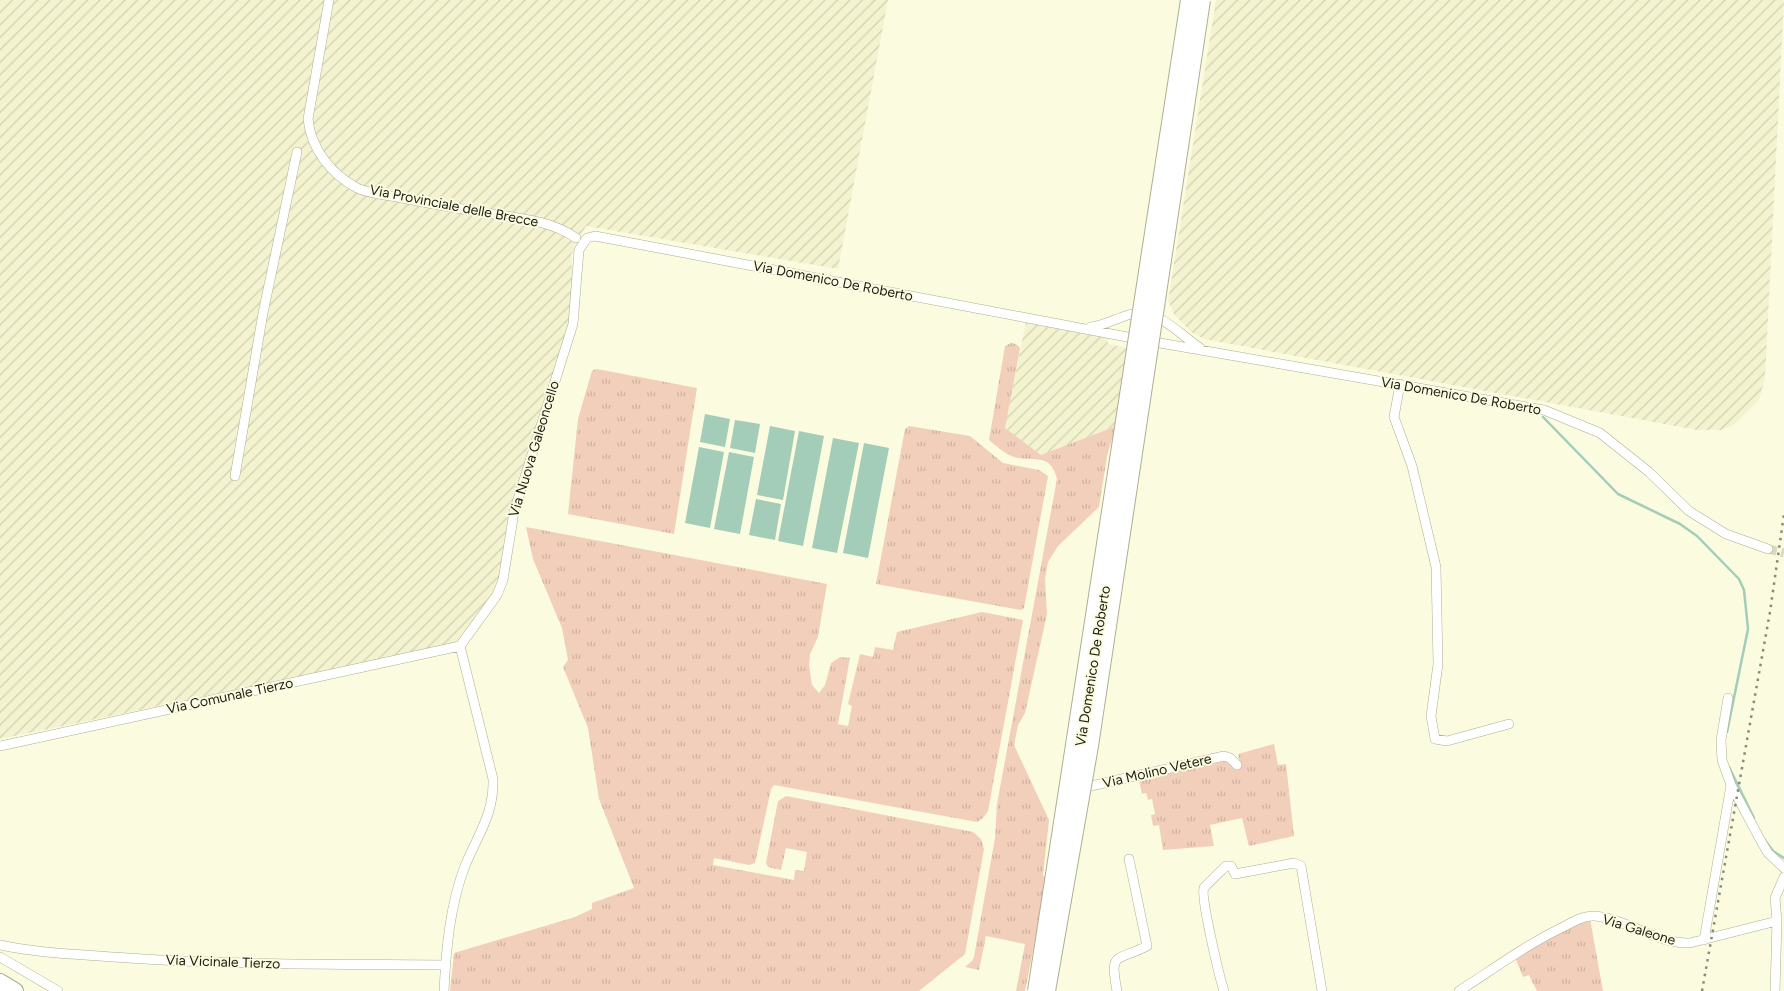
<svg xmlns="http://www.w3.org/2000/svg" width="1784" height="991" font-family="Figtree,sans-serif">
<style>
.industrial{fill:url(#industrial-furrows)}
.grass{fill:url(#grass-tufts)}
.water{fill:#a3cdb8}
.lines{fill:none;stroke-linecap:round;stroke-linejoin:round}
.stream{stroke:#a3cdb8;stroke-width:2.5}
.street-tunnel{stroke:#dadac1;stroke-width:9;stroke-dasharray:9 4.5;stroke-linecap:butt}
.street-casing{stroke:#afae94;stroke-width:10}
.highway-casing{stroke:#afae94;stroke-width:18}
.street{stroke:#fff;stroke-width:9}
.highway{stroke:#fff;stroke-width:16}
.rail{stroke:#8a8a78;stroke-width:2.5;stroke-dasharray:2.5 5;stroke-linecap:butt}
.highway-bridge-casing{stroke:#afae94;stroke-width:18;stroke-linecap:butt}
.highway-bridge{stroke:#fff;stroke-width:16}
.labels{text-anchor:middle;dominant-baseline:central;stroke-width:4;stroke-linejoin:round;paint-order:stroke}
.street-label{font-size:14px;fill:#1c1c12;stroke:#fbfbe0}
</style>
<defs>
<pattern id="industrial-furrows" width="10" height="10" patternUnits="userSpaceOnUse" patternTransform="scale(1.25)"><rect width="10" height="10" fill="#f4f3d0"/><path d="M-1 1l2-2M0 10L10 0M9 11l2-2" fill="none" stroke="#d1d0b2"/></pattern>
<pattern id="grass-tufts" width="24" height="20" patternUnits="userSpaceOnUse" patternTransform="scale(1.25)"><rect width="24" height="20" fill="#f2cfbb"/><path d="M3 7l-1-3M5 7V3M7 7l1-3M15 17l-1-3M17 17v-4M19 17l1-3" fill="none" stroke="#cfb1a0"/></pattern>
</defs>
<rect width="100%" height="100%" fill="#fbfbe0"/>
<path class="industrial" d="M 0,0 L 888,0 L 838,269 L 586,226 L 571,255 L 573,290 L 570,317 L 505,536 L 501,571 L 492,596 L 457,644 L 0,739 Z
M 1216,0 L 1784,0 L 1765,378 L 1759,400 L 1735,424 L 1721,430 L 1697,430 L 1204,339 L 1191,332 L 1174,314 L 1168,301 Z
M 1026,322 L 1107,337 L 1108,344 L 1128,348 L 1116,426 L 1041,455 L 1004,428 Z"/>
<path class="grass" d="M 1011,343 L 1016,344 L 1020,348 L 1005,428 L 1041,455 L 1116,426 L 1107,456 L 1099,507 L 1058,546 L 1048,562 L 1045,579 L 1047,614 L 1025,713 L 1018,725 L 1014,745 L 1049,820 L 1043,875 L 1047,880 L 1025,991 L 1016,991 L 1025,944 L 986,936 L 979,970 L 965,967 L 972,961 L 974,957 L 995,838 L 997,804 L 1057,479 C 1050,449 1029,465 1009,455 C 1002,451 995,445 989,440 L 1005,346 Z
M 597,369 L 697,388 L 674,534 L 568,514 L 578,419 L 591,374 L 593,370 Z
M 909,426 L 970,436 L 1003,463 L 1039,470 L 1048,476 L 1024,608 L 1021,610 L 876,584 L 905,429 Z
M 526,527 L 827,584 L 818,637 L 810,654 L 809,665 L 812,685 L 819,693 L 825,685 L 831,663 L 840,657 L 850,658 L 838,724 L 848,726 L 852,706 L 848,704 L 860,654 L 873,657 L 875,647 L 893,650 L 897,632 L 982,612 L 1023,620 L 988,811 L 983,818 L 977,822 L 774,785 L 771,789 L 755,863 L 749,865 L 714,858 L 713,865 L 794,880 L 795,870 L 804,871 L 807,852 L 786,848 L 781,870 L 768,867 L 766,863 L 778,801 L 786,796 L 973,832 L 981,839 L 984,849 L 965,954 L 919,991 L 450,991 L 454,953 L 575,917 L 592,909 L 592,903 L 634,888 L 599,799 L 588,728 L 563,667 L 568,660 L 562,628 L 533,559 Z
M 1274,744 L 1278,765 L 1286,764 L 1294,836 L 1249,846 L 1242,818 L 1210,825 L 1214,846 L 1163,850 L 1159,825 L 1153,826 L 1151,815 L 1155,814 L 1152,799 L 1148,800 L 1146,793 L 1142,794 L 1139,780 L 1226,761 L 1241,766 L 1238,754 Z
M 1590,919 L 1603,991 L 1537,991 L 1529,975 L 1523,977 L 1515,957 L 1571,926 Z"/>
<path class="water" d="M 705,414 L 730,419 L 725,447 L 700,442 Z
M 735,420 L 760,424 L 755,453 L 730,448 Z
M 770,426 L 795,431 L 783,500 L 757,495 Z
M 799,431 L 824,436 L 803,546 L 778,541 Z
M 833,438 L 859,443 L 837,553 L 812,548 Z
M 864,443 L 889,448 L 868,558 L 843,553 Z
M 699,447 L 724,452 L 710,528 L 685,523 Z
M 729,452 L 754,457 L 740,534 L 714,529 Z
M 756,499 L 781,504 L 775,540 L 749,535 Z"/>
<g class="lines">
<path class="stream" d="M 1543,417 L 1618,494 L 1680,524 L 1697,536 L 1739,579 L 1744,590 L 1748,629 L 1727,732
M 1729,767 L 1754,818
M 1764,839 L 1773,851 L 1784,858"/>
<path class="street-tunnel" d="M 1768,549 L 1784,553"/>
<g class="street-casing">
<path id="street" d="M 329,0 L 308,119 C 311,149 331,174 357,188 C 369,194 388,195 402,198 C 428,203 455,208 481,212 C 513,218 549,219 576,238
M 1091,327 C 1105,325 1115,319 1128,315 C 1156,306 1178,333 1200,348
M 1400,384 L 1394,417 L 1412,466 L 1436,567 L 1438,664 L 1431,716 L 1435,739 L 1447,741 L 1509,724
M 235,476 L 263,313 L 297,152
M 460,646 L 497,595 L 503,580 L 514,512 L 573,324 L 579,250 L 587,238 L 595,236 L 1143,340 L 1544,410 L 1600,433 L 1649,472 L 1689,511 L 1726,534 L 1768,549
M 1728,698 L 1721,740 L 1722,760 L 1731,785 L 1762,843 L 1768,853 L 1784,868
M 0,746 L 460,646
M 1082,788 L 1224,756 L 1230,758 L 1237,765
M 1704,940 L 1731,785
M 0,945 C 37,953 75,954 113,957 C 224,965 335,964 446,965
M 0,957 L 58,991
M 444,991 C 446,950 450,904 465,866 C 478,834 494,815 493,779 L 460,646
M 1117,991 C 1109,950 1117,962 1147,946 L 1129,859
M 1224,991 C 1220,979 1200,896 1204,888 C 1207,884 1222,870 1226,866 L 1231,866 L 1235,874 L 1294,863 L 1301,866 L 1322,991
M 1459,991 C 1495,968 1524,946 1563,927 C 1573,922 1584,915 1595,916 C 1629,920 1657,944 1690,943 L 1777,921
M 1775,991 L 1777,921 L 1775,898 L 1784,877"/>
</g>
<g class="highway-casing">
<path id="highway" d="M 0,982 L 15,991"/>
</g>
<use href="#street" class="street"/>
<use href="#highway" class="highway"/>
<path class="rail" d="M 1702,991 L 1770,612 L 1784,514"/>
<g class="highway-bridge-casing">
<path id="highway-bridge" d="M 1036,991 L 1189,0
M 1047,991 L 1090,746 L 1202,0"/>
</g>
<use href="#highway-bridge" class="highway-bridge"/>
</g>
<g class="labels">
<g class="street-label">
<text transform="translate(454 206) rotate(11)">Via Provinciale delle Brecce</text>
<text transform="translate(833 281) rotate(11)">Via Domenico De Roberto</text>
<text transform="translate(1461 396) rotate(10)">Via Domenico De Roberto</text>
<text transform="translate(534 449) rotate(-73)">Via Nuova Galeoncello</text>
<text transform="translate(1093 666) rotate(-81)">Via Domenico De Roberto</text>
<text transform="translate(230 696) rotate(-12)">Via Comunale Tierzo</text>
<text transform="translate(1157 771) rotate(-13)">Via Molino Vetere</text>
<text transform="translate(1639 930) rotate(17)">Via Galeone</text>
<text transform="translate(223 962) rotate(2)">Via Vicinale Tierzo</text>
</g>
</g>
</svg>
